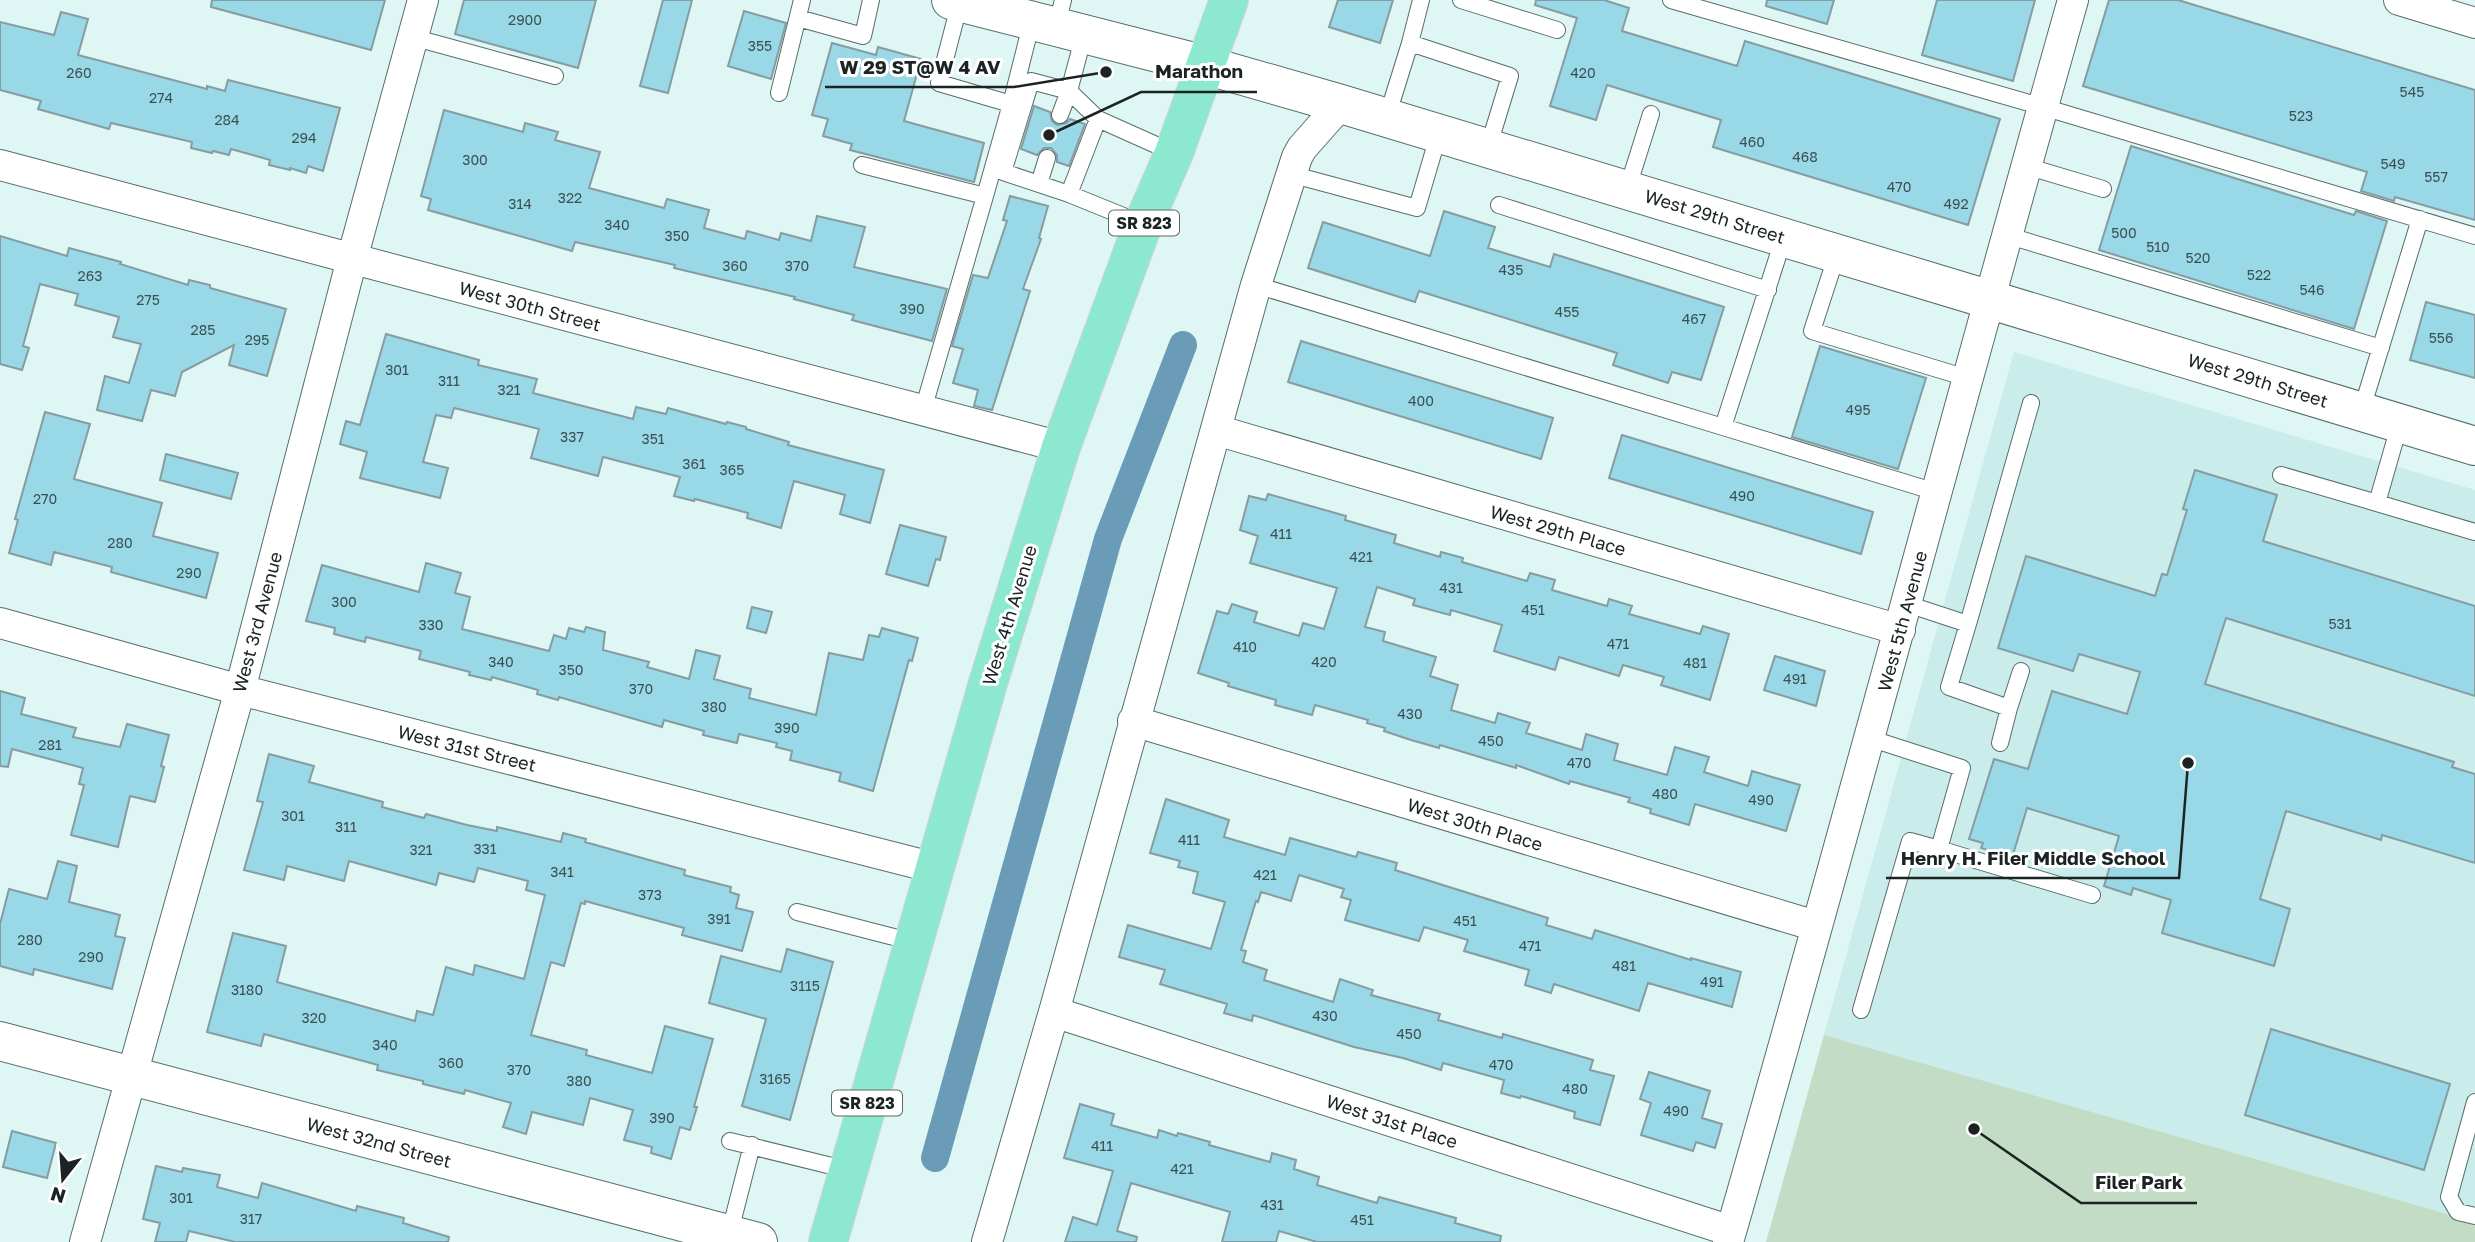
<svg xmlns="http://www.w3.org/2000/svg" width="2475" height="1242" font-family="'Golos Text',sans-serif">
<style>
.built{fill:#caecea}
.green{fill:#c2dcc5}
.lines{fill:none;stroke-linecap:round;stroke-linejoin:round}
.canal{stroke:#6a9bb7;stroke-width:28}
.building{fill:#99d8e6;stroke:#869ca1;stroke-width:2}
.lane-casing{stroke:#586d6c;stroke-width:18}
.street-casing{stroke:#586d6c;stroke-width:32}
.secondary-casing{stroke:#586d6c;stroke-width:40}
.primary-casing{stroke:#d1d3d3;stroke-width:40}
.lane{stroke:#fff;stroke-width:16}
.street{stroke:#fff;stroke-width:30}
.secondary{stroke:#fff;stroke-width:38}
.primary{stroke:#8ce9d0;stroke-width:38}
.labels{text-anchor:middle;dominant-baseline:central;stroke-width:6;stroke-linejoin:round;paint-order:stroke}
.number-label{font-size:14px;fill:#3a5154}
.shield{fill:#fff;stroke:#5f6665;stroke-width:2}
.shield-label{font-size:16px;font-weight:bold;fill:#1b2423}
.street-label{font-size:18px;fill:#1b2423;stroke:#fff}
.leader{fill:none;stroke:#1b2423;stroke-width:2.5}
.callout-dot{fill:#1b2423;stroke:#fff;stroke-width:2.5}
.callout-label{font-size:19px;text-anchor:middle;font-weight:bold;fill:#1b2423;stroke:#fff;stroke-width:6;stroke-linejoin:round;paint-order:stroke}
</style>
<rect width="100%" height="100%" fill="#def6f4"/>
<path class="built" d="M 2014,352 L 2475,490 L 2475,1222 L 1824,1035 Z"/>
<path class="green" d="M 1824,1035 L 2475,1222 L 2475,1242 L 1766,1242 Z"/>
<g class="lines">
<path class="canal" d="M 935,1158 L 1108,539 L 1183,345"/>
</g>
<path class="building" d="M 212,0 L 385,0 L 371,50 L 211,7 Z
M 464,0 L 596,0 L 578,68 L 455,34 Z
M 663,0 L 692,0 L 668,93 L 640,86 Z
M 1338,0 L 1393,0 L 1380,43 L 1329,27 Z
M 1536,0 L 1604,0 L 1629,8 L 1622,31 L 1737,66 L 1745,41 L 2000,119 L 1968,225 L 1713,147 L 1721,120 L 1607,85 L 1596,120 L 1550,106 L 1577,18 L 1535,5 Z
M 1767,0 L 1834,0 L 1827,24 L 1766,6 Z
M 1937,0 L 2035,0 L 2013,81 L 1922,55 Z
M 2109,0 L 2178,0 L 2475,90 L 2475,220 L 2395,197 L 2394,201 L 2361,191 L 2367,172 L 2083,86 Z
M 744,11 L 786,23 L 771,79 L 728,66 Z
M 61,12 L 88,19 L 78,55 L 207,89 L 207,86 L 225,91 L 228,80 L 340,108 L 323,171 L 308,166 L 306,173 L 290,168 L 290,170 L 269,165 L 270,160 L 231,149 L 229,155 L 213,151 L 212,153 L 191,148 L 192,142 L 111,123 L 109,129 L 38,109 L 41,101 L 0,90 L 0,22 L 54,35 Z
M 832,43 L 876,55 L 878,47 L 921,59 L 904,121 L 984,143 L 974,182 L 850,150 L 852,144 L 823,136 L 828,119 L 812,115 Z
M 1034,106 L 1050,112 L 1052,121 L 1057,125 L 1066,123 L 1070,119 L 1085,124 L 1069,166 L 1057,162 L 1057,155 L 1051,148 L 1044,148 L 1037,155 L 1021,149 Z
M 444,110 L 523,132 L 525,123 L 558,132 L 555,140 L 600,152 L 589,188 L 664,208 L 667,199 L 709,210 L 704,228 L 745,239 L 747,231 L 779,240 L 781,233 L 811,241 L 817,216 L 865,227 L 854,267 L 947,289 L 932,341 L 852,320 L 854,315 L 794,299 L 795,297 L 674,268 L 675,265 L 575,242 L 572,251 L 428,210 L 431,199 L 421,196 Z
M 2131,146 L 2354,215 L 2356,211 L 2387,221 L 2354,329 L 2099,250 Z
M 1010,196 L 1048,206 L 1039,238 L 1041,239 L 1023,289 L 1030,291 L 992,410 L 974,406 L 978,390 L 953,383 L 963,349 L 952,346 L 973,275 L 988,278 L 1007,221 L 1003,220 Z
M 1444,211 L 1495,227 L 1488,248 L 1550,267 L 1554,254 L 1724,307 L 1701,380 L 1672,372 L 1668,383 L 1613,365 L 1617,353 L 1419,291 L 1415,302 L 1308,268 L 1323,222 L 1430,256 Z
M 0,236 L 67,256 L 69,248 L 121,262 L 120,264 L 188,285 L 189,280 L 210,285 L 210,288 L 286,309 L 267,376 L 229,365 L 234,345 L 182,372 L 175,396 L 151,390 L 142,421 L 97,410 L 105,376 L 129,383 L 141,344 L 113,337 L 119,317 L 75,305 L 78,294 L 40,284 L 23,346 L 29,348 L 22,370 L 0,364 Z
M 2426,302 L 2475,315 L 2475,378 L 2410,360 Z
M 386,334 L 479,360 L 478,365 L 537,379 L 533,393 L 633,419 L 636,407 L 666,414 L 668,408 L 726,424 L 727,422 L 746,427 L 746,429 L 789,442 L 788,445 L 884,470 L 870,523 L 840,514 L 845,495 L 794,481 L 781,528 L 747,518 L 748,513 L 695,499 L 694,501 L 674,496 L 680,477 L 603,457 L 598,476 L 531,458 L 539,429 L 454,408 L 451,418 L 436,415 L 423,462 L 448,468 L 440,498 L 360,478 L 367,452 L 340,444 L 346,421 L 360,425 Z
M 1301,341 L 1553,418 L 1541,459 L 1288,382 Z
M 1820,346 L 1926,378 L 1898,469 L 1792,437 Z
M 45,412 L 90,424 L 74,479 L 162,503 L 153,536 L 218,553 L 206,598 L 111,572 L 112,567 L 54,552 L 51,565 L 9,553 L 18,520 L 15,519 Z
M 1622,435 L 1873,512 L 1861,554 L 1609,478 Z
M 166,454 L 238,473 L 231,499 L 160,480 Z
M 2195,470 L 2277,495 L 2263,541 L 2475,606 L 2475,696 L 2226,618 L 2205,684 L 2454,762 L 2452,767 L 2475,774 L 2475,863 L 2382,835 L 2381,840 L 2286,811 L 2260,899 L 2290,909 L 2274,966 L 2162,933 L 2171,900 L 2133,888 L 2131,895 L 2104,886 L 2119,836 L 2027,808 L 2012,858 L 1981,848 L 1983,843 L 1969,839 L 1994,759 L 2028,769 L 2052,691 L 2127,714 L 2140,672 L 2079,654 L 2073,671 L 1998,648 L 2026,556 L 2155,596 L 2162,574 L 2167,575 L 2187,510 L 2183,509 Z
M 1268,494 L 1346,516 L 1345,520 L 1396,535 L 1394,543 L 1440,557 L 1441,552 L 1463,558 L 1462,562 L 1527,581 L 1530,573 L 1555,580 L 1552,590 L 1607,606 L 1609,599 L 1632,606 L 1629,614 L 1700,634 L 1703,626 L 1729,634 L 1710,700 L 1661,685 L 1664,677 L 1623,665 L 1619,676 L 1559,657 L 1555,670 L 1494,651 L 1502,625 L 1451,610 L 1450,615 L 1413,605 L 1415,599 L 1377,587 L 1365,627 L 1385,632 L 1383,641 L 1436,657 L 1430,676 L 1458,685 L 1451,710 L 1495,723 L 1498,713 L 1530,723 L 1526,733 L 1582,750 L 1586,734 L 1618,744 L 1614,760 L 1667,775 L 1675,747 L 1709,757 L 1704,772 L 1748,786 L 1752,771 L 1800,785 L 1786,831 L 1695,804 L 1689,825 L 1650,813 L 1651,809 L 1628,802 L 1630,798 L 1570,781 L 1569,784 L 1516,765 L 1516,768 L 1440,745 L 1439,748 L 1411,740 L 1384,731 L 1385,728 L 1367,723 L 1368,720 L 1315,705 L 1312,715 L 1275,705 L 1276,700 L 1228,686 L 1229,683 L 1198,673 L 1217,611 L 1228,614 L 1232,604 L 1257,612 L 1254,622 L 1299,636 L 1303,623 L 1324,629 L 1337,588 L 1250,563 L 1258,536 L 1240,530 L 1249,496 L 1266,500 Z
M 900,525 L 946,537 L 940,560 L 936,559 L 928,586 L 886,574 Z
M 426,563 L 461,573 L 455,593 L 470,597 L 462,629 L 549,651 L 554,635 L 566,639 L 569,628 L 584,632 L 586,627 L 605,632 L 603,650 L 649,662 L 647,667 L 689,679 L 696,650 L 720,656 L 714,679 L 751,689 L 749,698 L 816,715 L 829,653 L 863,660 L 869,635 L 879,637 L 882,628 L 918,638 L 912,661 L 909,660 L 873,791 L 839,781 L 841,773 L 790,760 L 792,751 L 776,747 L 777,743 L 739,734 L 737,743 L 703,735 L 704,731 L 664,720 L 662,727 L 559,697 L 558,700 L 537,694 L 538,690 L 492,677 L 491,680 L 469,675 L 470,672 L 419,659 L 421,651 L 366,637 L 365,642 L 334,634 L 335,628 L 306,621 L 322,565 L 419,592 Z
M 752,607 L 772,612 L 766,633 L 747,628 Z
M 1775,656 L 1825,671 L 1816,706 L 1764,690 Z
M 0,691 L 25,698 L 21,714 L 76,728 L 73,737 L 120,747 L 127,724 L 169,735 L 161,766 L 164,767 L 155,802 L 130,796 L 118,847 L 71,835 L 84,785 L 79,784 L 83,768 L 12,749 L 8,767 L 0,766 Z
M 269,754 L 314,766 L 309,782 L 383,802 L 382,807 L 424,818 L 426,814 L 467,825 L 497,831 L 497,827 L 561,842 L 563,833 L 586,839 L 585,842 L 685,870 L 684,875 L 731,887 L 730,892 L 739,895 L 736,908 L 753,912 L 742,951 L 682,935 L 684,928 L 585,901 L 585,904 L 581,903 L 564,966 L 551,962 L 531,1035 L 587,1050 L 586,1055 L 652,1073 L 665,1026 L 713,1039 L 694,1107 L 697,1107 L 690,1130 L 680,1127 L 671,1159 L 651,1153 L 652,1147 L 624,1140 L 633,1110 L 590,1098 L 583,1125 L 532,1112 L 526,1134 L 503,1127 L 511,1103 L 465,1090 L 464,1094 L 423,1084 L 423,1081 L 377,1070 L 378,1065 L 264,1034 L 261,1046 L 207,1032 L 233,933 L 286,946 L 277,982 L 415,1021 L 417,1011 L 433,1015 L 446,967 L 473,975 L 475,965 L 524,979 L 545,895 L 526,890 L 528,881 L 478,868 L 474,882 L 439,873 L 436,885 L 349,861 L 344,881 L 287,866 L 284,880 L 244,870 L 263,802 L 257,801 Z
M 1166,799 L 1229,820 L 1224,837 L 1285,855 L 1290,838 L 1356,857 L 1358,852 L 1397,863 L 1395,870 L 1548,918 L 1546,925 L 1592,939 L 1595,930 L 1691,960 L 1691,958 L 1741,972 L 1732,1007 L 1648,983 L 1639,1011 L 1554,984 L 1551,993 L 1525,985 L 1529,970 L 1464,951 L 1468,940 L 1424,927 L 1419,941 L 1345,920 L 1351,900 L 1341,897 L 1344,889 L 1299,875 L 1291,901 L 1261,892 L 1258,902 L 1256,901 L 1241,950 L 1246,951 L 1243,962 L 1267,970 L 1264,980 L 1333,1002 L 1340,979 L 1373,990 L 1371,995 L 1440,1014 L 1438,1020 L 1502,1038 L 1503,1034 L 1593,1060 L 1590,1070 L 1614,1076 L 1600,1125 L 1574,1118 L 1575,1112 L 1521,1096 L 1520,1098 L 1501,1093 L 1504,1080 L 1443,1063 L 1441,1070 L 1403,1058 L 1354,1047 L 1253,1015 L 1252,1021 L 1224,1013 L 1227,1004 L 1160,984 L 1165,970 L 1119,957 L 1128,925 L 1211,949 L 1225,902 L 1193,893 L 1198,872 L 1178,867 L 1180,861 L 1150,853 Z
M 58,861 L 77,866 L 69,902 L 120,915 L 115,936 L 125,938 L 112,989 L 34,969 L 33,975 L 0,966 L 0,924 L 9,889 L 47,899 Z
M 787,949 L 833,962 L 790,1120 L 742,1106 L 766,1019 L 709,1003 L 721,956 L 781,972 Z
M 2271,1029 L 2450,1084 L 2424,1170 L 2245,1115 Z
M 1649,1072 L 1710,1091 L 1702,1118 L 1722,1124 L 1715,1148 L 1696,1142 L 1693,1151 L 1641,1135 L 1651,1103 L 1640,1099 Z
M 1080,1104 L 1114,1114 L 1111,1125 L 1157,1138 L 1159,1130 L 1177,1136 L 1178,1133 L 1210,1142 L 1209,1145 L 1270,1162 L 1272,1153 L 1296,1160 L 1294,1169 L 1319,1177 L 1317,1185 L 1377,1203 L 1379,1197 L 1456,1218 L 1455,1223 L 1501,1236 L 1500,1242 L 1317,1242 L 1279,1231 L 1276,1242 L 1222,1242 L 1230,1212 L 1131,1183 L 1117,1231 L 1137,1237 L 1136,1242 L 1065,1242 L 1073,1217 L 1097,1225 L 1113,1171 L 1064,1158 Z
M 12,1131 L 56,1143 L 47,1178 L 3,1167 Z
M 156,1166 L 182,1172 L 183,1168 L 220,1175 L 217,1187 L 258,1198 L 262,1183 L 356,1211 L 357,1206 L 404,1218 L 403,1223 L 449,1237 L 448,1242 L 235,1242 L 189,1231 L 186,1242 L 155,1242 L 160,1223 L 143,1219 Z"/>
<g class="lines">
<g class="lane-casing">
<path id="lane" d="M 1461,0 L 1557,30
M 1671,0 L 2043,107 L 2475,236
M 960,2 L 939,83 L 1011,104 L 1032,21
M 798,18 L 863,36 L 871,0
M 1056,28 L 1063,0
M 1084,35 L 1069,91 L 1031,81 L 1003,172 L 1069,194 L 1143,224
M 412,37 L 555,76
M 1410,43 L 1421,0
M 779,93 L 802,0
M 1060,115 L 1069,91 L 1098,119
M 1387,117 L 1410,43 L 1510,76 L 1488,148
M 862,165 L 985,196 L 1011,104
M 2026,166 L 2103,189
M 1290,174 L 1417,208 L 1439,133
M 1039,184 L 1047,158
M 1627,190 L 1651,114
M 1069,194 L 1098,119 L 1174,153
M 1499,205 L 1768,290
M 2006,235 L 2381,348
M 1784,237 L 1723,427 L 1936,492
M 1837,254 L 1812,331 L 1967,378
M 1256,285 L 1723,427
M 923,410 L 985,196
M 2361,412 L 2420,219
M 2400,423 L 2377,503 L 2475,532
M 2281,475 L 2377,503
M 1907,604 L 1968,624 L 1949,687 L 2009,708 L 2000,743
M 1968,624 L 2031,403
M 2009,708 L 2021,671
M 1869,738 L 1962,768 L 1939,849 L 2092,895
M 797,912 L 913,942
M 1861,1010 L 1910,841 L 1939,849
M 2475,1102 L 2449,1197 L 2458,1212 L 2475,1216
M 730,1141 L 848,1170
M 729,1235 L 752,1145"/>
</g>
<g class="street-casing">
<path id="street" d="M 2399,0 L 2475,23
M 0,165 L 1061,447
M 1216,430 L 1900,630
M 0,623 L 240,690 L 935,868
M 1133,721 L 1816,926
M 1054,1012 L 1731,1231
M 85,1242 L 240,690 L 352,259 L 423,0
M 987,1242 L 1054,1012 L 1256,285 L 1297,157 L 1302,148 L 1341,104
M 1728,1242 C 1847,829 1956,413 2073,0"/>
</g>
<g class="secondary-casing">
<path id="secondary" d="M 951,0 L 1205,65 L 1341,104 L 2475,446
M 0,1041 L 758,1242"/>
</g>
<g class="primary-casing">
<path id="primary" d="M 828,1242 L 988,683 L 1061,447 L 1143,224 L 1174,153 L 1229,0"/>
</g>
<use href="#lane" class="lane"/>
<use href="#street" class="street"/>
<use href="#secondary" class="secondary"/>
<use href="#primary" class="primary"/>
</g>
<g class="labels">
<g class="number-label">
<text x="525" y="19">2900</text>
<text x="760" y="45">355</text>
<text x="79" y="72">260</text>
<text x="1583" y="72">420</text>
<text x="2412" y="91">545</text>
<text x="161" y="97">274</text>
<text x="2301" y="115">523</text>
<text x="227" y="119">284</text>
<text x="304" y="137">294</text>
<text x="1752" y="141">460</text>
<text x="1805" y="156">468</text>
<text x="475" y="159">300</text>
<text x="2393" y="163">549</text>
<text x="2436" y="176">557</text>
<text x="1899" y="186">470</text>
<text x="570" y="197">322</text>
<text x="520" y="203">314</text>
<text x="1956" y="203">492</text>
<text x="617" y="224">340</text>
<text x="2124" y="232">500</text>
<text x="677" y="235">350</text>
<text x="2158" y="246">510</text>
<text x="2198" y="257">520</text>
<text x="735" y="265">360</text>
<text x="797" y="265">370</text>
<text x="1511" y="269">435</text>
<text x="2259" y="274">522</text>
<text x="90" y="275">263</text>
<text x="2312" y="289">546</text>
<text x="148" y="299">275</text>
<text x="912" y="308">390</text>
<text x="1567" y="311">455</text>
<text x="1694" y="318">467</text>
<text x="203" y="329">285</text>
<text x="2441" y="337">556</text>
<text x="257" y="339">295</text>
<text x="397" y="369">301</text>
<text x="449" y="380">311</text>
<text x="509" y="389">321</text>
<text x="1421" y="400">400</text>
<text x="1858" y="409">495</text>
<text x="572" y="436">337</text>
<text x="653" y="438">351</text>
<text x="694" y="463">361</text>
<text x="732" y="469">365</text>
<text x="1742" y="495">490</text>
<text x="45" y="498">270</text>
<text x="1281" y="533">411</text>
<text x="120" y="542">280</text>
<text x="1361" y="556">421</text>
<text x="189" y="572">290</text>
<text x="1451" y="587">431</text>
<text x="344" y="601">300</text>
<text x="1533" y="609">451</text>
<text x="2340" y="623">531</text>
<text x="431" y="624">330</text>
<text x="1618" y="643">471</text>
<text x="1245" y="646">410</text>
<text x="501" y="661">340</text>
<text x="1324" y="661">420</text>
<text x="1695" y="662">481</text>
<text x="571" y="669">350</text>
<text x="1795" y="678">491</text>
<text x="641" y="688">370</text>
<text x="714" y="706">380</text>
<text x="1410" y="713">430</text>
<text x="787" y="727">390</text>
<text x="1491" y="740">450</text>
<text x="50" y="744">281</text>
<text x="1579" y="762">470</text>
<text x="1665" y="793">480</text>
<text x="1761" y="799">490</text>
<text x="293" y="815">301</text>
<text x="346" y="826">311</text>
<text x="1189" y="839">411</text>
<text x="485" y="848">331</text>
<text x="421" y="849">321</text>
<text x="562" y="871">341</text>
<text x="1265" y="874">421</text>
<text x="650" y="894">373</text>
<text x="719" y="918">391</text>
<text x="1465" y="920">451</text>
<text x="30" y="939">280</text>
<text x="1530" y="945">471</text>
<text x="91" y="956">290</text>
<text x="1624" y="965">481</text>
<text x="1712" y="981">491</text>
<text x="805" y="985">3115</text>
<text x="247" y="989">3180</text>
<text x="1325" y="1015">430</text>
<text x="314" y="1017">320</text>
<text x="1409" y="1033">450</text>
<text x="385" y="1044">340</text>
<text x="451" y="1062">360</text>
<text x="1501" y="1064">470</text>
<text x="519" y="1069">370</text>
<text x="775" y="1078">3165</text>
<text x="579" y="1080">380</text>
<text x="1575" y="1088">480</text>
<text x="1676" y="1110">490</text>
<text x="662" y="1117">390</text>
<text x="1102" y="1145">411</text>
<text x="1182" y="1168">421</text>
<text x="181" y="1197">301</text>
<text x="1272" y="1204">431</text>
<text x="251" y="1218">317</text>
<text x="1362" y="1219">451</text>
</g>
<g class="shield">
<rect x="1109" y="210.5" width="70" height="25" rx="5"/>
<rect x="832" y="1090.5" width="70" height="25" rx="5"/>
</g>
<g class="shield-label">
<text x="1144" y="223">SR 823</text>
<text x="867" y="1103">SR 823</text>
</g>
<g class="street-label">
<text transform="translate(1715 216) rotate(17)">West 29th Street</text>
<text transform="translate(530 306) rotate(15)">West 30th Street</text>
<text transform="translate(2258 380) rotate(17)">West 29th Street</text>
<text transform="translate(1558 530) rotate(16)">West 29th Place</text>
<text transform="translate(1009 615) rotate(-73)">West 4th Avenue</text>
<text transform="translate(1902 621) rotate(-75)">West 5th Avenue</text>
<text transform="translate(257 622) rotate(-75)">West 3rd Avenue</text>
<text transform="translate(467 748) rotate(14)">West 31st Street</text>
<text transform="translate(1475 824) rotate(17)">West 30th Place</text>
<text transform="translate(1392 1121) rotate(18)">West 31st Place</text>
<text transform="translate(379 1142) rotate(15)">West 32nd Street</text>
</g>
</g>
<path class="leader" d="M1106 72L1014 87H825M1049 135L1141 92H1257M2188 763L2179 878H1886M1974 1129L2081 1203H2197"/>
<g class="callout-dot">
<circle cx="1106" cy="72" r="7"/>
<circle cx="1049" cy="135" r="7"/>
<circle cx="2188" cy="763" r="7"/>
<circle cx="1974" cy="1129" r="7"/>
</g>
<g class="callout-label">
<text x="920" y="74">W 29 ST@W 4 AV</text>
<text x="1199" y="78">Marathon</text>
<text x="2033" y="865">Henry H. Filer Middle School</text>
<text x="2139" y="1189">Filer Park</text>
</g>
<g transform="translate(63 1179) rotate(197)" stroke="#ffffff" stroke-width="5" paint-order="stroke">
<path d="M0-5L12 26L0 18L-12 26Z" fill="#1b2423"/>
<text y="-10" font-size="19" font-weight="bold" text-anchor="middle" fill="#1b2423">N</text>
</g>
</svg>
